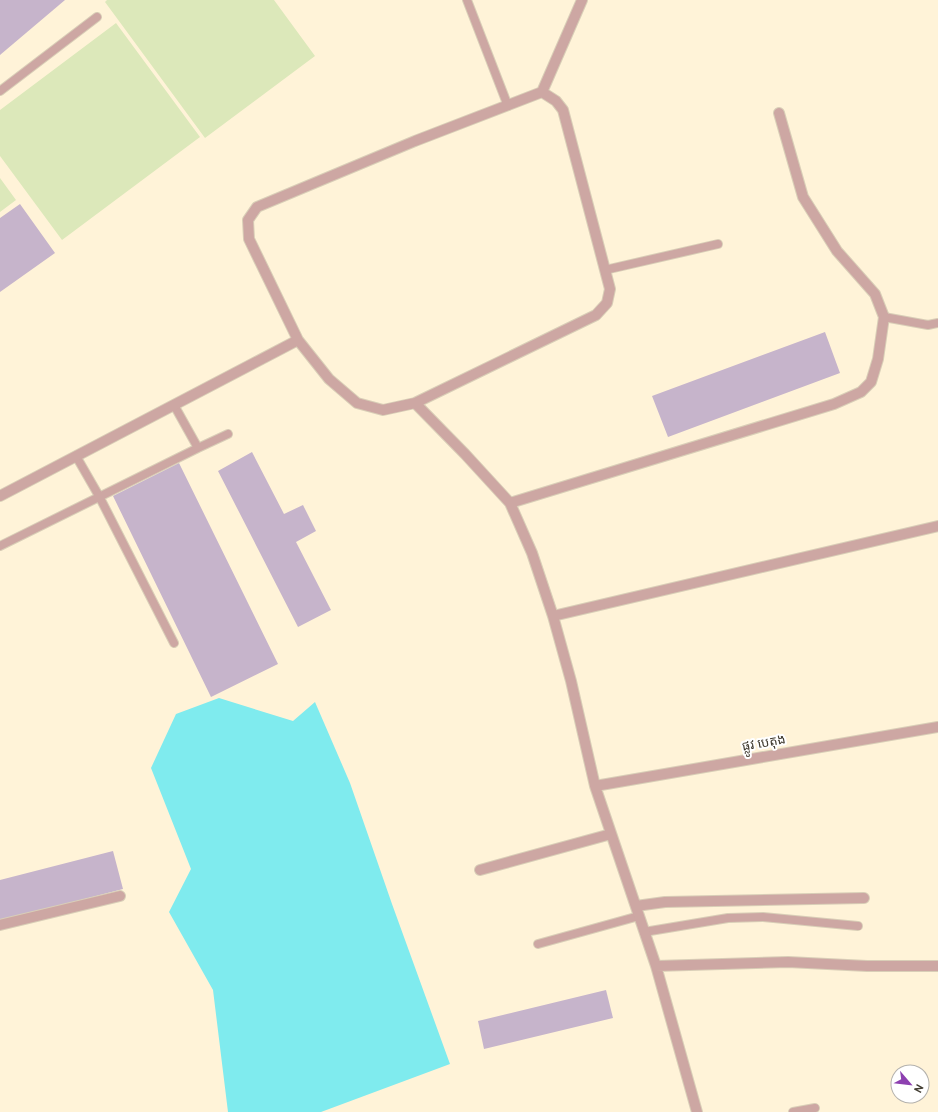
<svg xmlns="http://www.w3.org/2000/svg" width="938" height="1112" font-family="Overpass,'Noto Sans Khmer',sans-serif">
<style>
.green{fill:#dce8ba}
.water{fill:#7febee}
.building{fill:#c6b4cb}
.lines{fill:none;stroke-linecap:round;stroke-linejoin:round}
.service-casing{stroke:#d9ceb7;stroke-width:10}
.minor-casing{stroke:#d9ceb7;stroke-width:12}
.service{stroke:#cda7a3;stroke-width:8}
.minor{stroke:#cda7a3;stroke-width:10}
.labels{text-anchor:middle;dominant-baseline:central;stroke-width:4;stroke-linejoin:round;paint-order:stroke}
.street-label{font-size:13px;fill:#413c31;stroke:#fff}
</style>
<rect width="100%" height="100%" fill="#fff3d8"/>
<path class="green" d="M 107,0 L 274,0 L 315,56 L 205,138 L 105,2 Z
M 116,23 L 200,137 L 62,240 L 0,156 L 0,110 Z
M 0,178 L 16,200 L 0,212 Z"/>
<path class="water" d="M 219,698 L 293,721 L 315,702 L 350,783 L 392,904 L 450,1064 L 321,1112 L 228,1112 L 213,990 L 169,912 L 191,869 L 151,768 L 176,714 Z"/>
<path class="building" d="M 0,0 L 65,0 L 0,55 Z
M 20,204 L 55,253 L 0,292 L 0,218 Z
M 825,332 L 840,373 L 668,437 L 652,396 Z
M 252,452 L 284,514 L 303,505 L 316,531 L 296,542 L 331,610 L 298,627 L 218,471 Z
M 179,463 L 278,664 L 211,697 L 113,496 Z
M 113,851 L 123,889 L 0,921 L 0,880 Z
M 606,990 L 613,1018 L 484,1049 L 478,1021 Z"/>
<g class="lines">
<g class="service-casing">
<path id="service" d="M 467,0 L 508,106
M 0,91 L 97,17
M 605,270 L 718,244
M 884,317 L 928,325 L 938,323
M 174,405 L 198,448
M 76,456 L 99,496 L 174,643
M 0,546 L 198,448 L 228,434
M 644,932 L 728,918 L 763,917 L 858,926
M 538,944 L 639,916
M 793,1112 L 815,1108"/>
</g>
<g class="minor-casing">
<path id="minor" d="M 542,92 L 556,101 L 563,110 L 610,289 L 607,303 L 596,315 L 415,403 L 383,410 L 357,403 L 329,379 L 298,340 L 249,239 L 248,220 L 257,207 L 415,141 L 542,92 L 582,0
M 415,403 L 465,454 L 510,503 L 532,553 L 553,616 L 571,681 L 595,786 L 656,966 L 697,1112
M 0,496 L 298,340
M 510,503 L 834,404 L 861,392 L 871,382 L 878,359 L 884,317 L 875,294 L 837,251 L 803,197 L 779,113
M 553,616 L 938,526
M 595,786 L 938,727
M 480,870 L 611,834
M 636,906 L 665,902 L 864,898
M 0,925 L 120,896
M 656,966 L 788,962 L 867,966 L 938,966"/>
</g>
<use href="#service" class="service"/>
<use href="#minor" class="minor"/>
</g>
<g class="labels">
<g class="street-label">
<text transform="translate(764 744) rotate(-10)">ផ្លូវ បេតុង</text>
</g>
</g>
<g transform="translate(910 1084) rotate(118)"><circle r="19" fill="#ffffff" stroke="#b3b1ad"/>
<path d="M0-3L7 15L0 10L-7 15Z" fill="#8d40b0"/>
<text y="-6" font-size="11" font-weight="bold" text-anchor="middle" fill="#413c31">N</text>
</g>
</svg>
